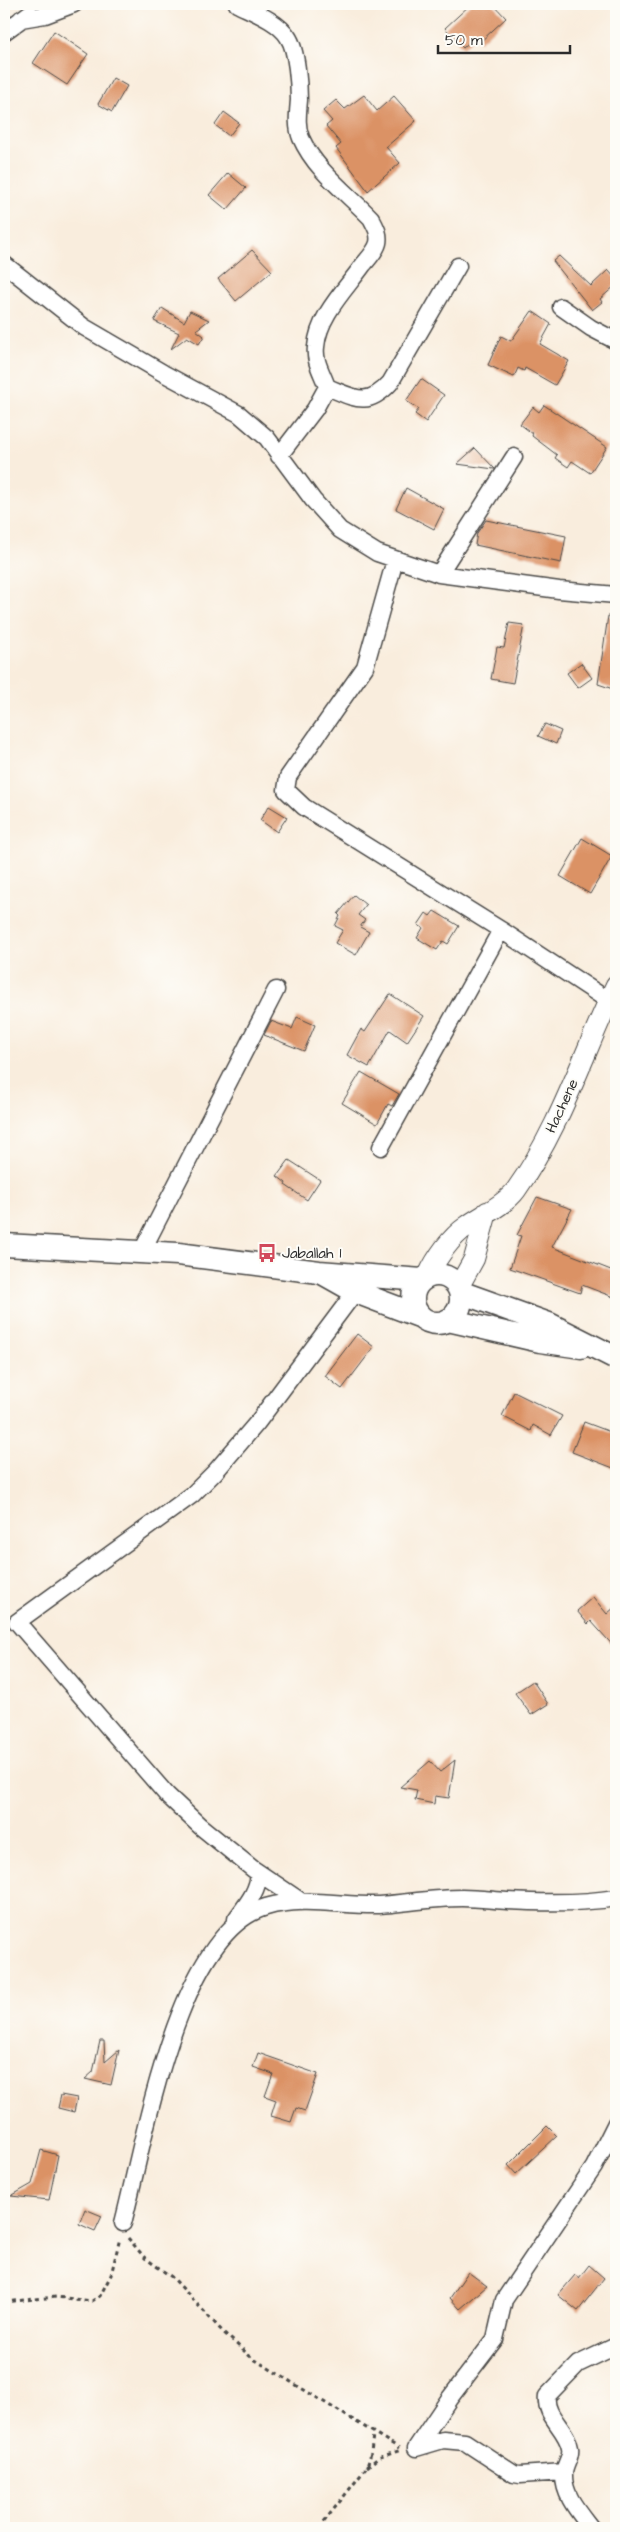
<svg xmlns="http://www.w3.org/2000/svg" width="620" height="2532" font-family="'Architects Daughter',sans-serif">
<style>
.building{fill:#db9265}
.lines{fill:none;stroke-linecap:round;stroke-linejoin:round}
.minor-casing{stroke:#4a4846;stroke-width:19}
.tertiary-casing{stroke:#4a4846;stroke-width:22}
.secondary-casing{stroke:#4a4846;stroke-width:25}
.path{stroke:#4a4846;stroke-width:3;stroke-dasharray:4 4;stroke-linecap:butt}
.minor{stroke:#fff;stroke-width:16}
.tertiary{stroke:#fff;stroke-width:20}
.secondary{stroke:#fff;stroke-width:22}
.labels{text-anchor:middle;dominant-baseline:central;stroke-width:4;stroke-linejoin:round;paint-order:stroke}
.street-label{font-size:15px;fill:#2b2b2b;stroke:#fdfcf7}
.poi-label{font-size:15px;fill:#2b2b2b;stroke:#fdfcf7;text-anchor:start}
</style>
<rect width="100%" height="100%" fill="#fdfcf7"/>
<filter id="ink" filterUnits="userSpaceOnUse"><feTurbulence type="fractalNoise" baseFrequency=".02" numOctaves="2"/><feDisplacementMap in="SourceGraphic" scale="10" xChannelSelector="R" yChannelSelector="G"/><feConvolveMatrix kernelMatrix="1 2 1 2 8 2 1 2 1" color-interpolation-filters="sRGB"/></filter>
<filter id="wash" filterUnits="userSpaceOnUse"><feTurbulence type="fractalNoise" baseFrequency=".0096" numOctaves="4" result="noise"/><feDisplacementMap in="SourceGraphic" scale="20" xChannelSelector="R" yChannelSelector="G"/><feGaussianBlur stdDeviation="1.12" result="paint"/><feColorMatrix in="noise" values="0 0 0 0 0 0 0 0 0 0 0 0 0 0 0 0 0 1.4 0 .05"/><feComposite in="paint" operator="in"/></filter>
<g filter="url(#wash)">
<rect width="100%" height="100%" fill="#f9eddd"/>
<g id="blocks">
<path class="building" d="M 471,4 L 493,4 L 506,18 L 480,42 L 475,37 L 463,48 L 445,28 Z
M 54,31 L 88,54 L 67,85 L 33,63 Z
M 113,78 L 127,86 L 112,112 L 98,104 Z
M 364,95 L 377,111 L 394,96 L 416,121 L 386,147 L 400,163 L 368,191 L 336,148 L 341,144 L 326,126 L 332,121 L 323,111 L 336,100 L 345,109 Z
M 224,112 L 239,123 L 229,136 L 215,125 Z
M 228,173 L 246,188 L 227,210 L 209,195 Z
M 252,250 L 272,271 L 236,301 L 218,279 Z
M 559,256 L 591,286 L 608,270 L 616,279 L 616,285 L 600,299 L 602,302 L 592,310 L 553,261 Z
M 162,308 L 184,322 L 190,311 L 209,320 L 196,330 L 204,336 L 199,344 L 187,337 L 171,349 L 179,333 L 154,321 Z
M 532,311 L 551,324 L 540,344 L 569,361 L 555,385 L 525,368 L 524,371 L 518,368 L 514,377 L 488,365 L 501,336 L 511,341 Z
M 421,379 L 444,395 L 426,422 L 415,414 L 419,409 L 406,401 Z
M 544,405 L 607,447 L 590,473 L 572,461 L 568,467 L 555,458 L 557,455 L 532,436 L 533,434 L 520,424 L 533,407 L 539,412 Z
M 475,448 L 495,469 L 494,469 L 457,464 Z
M 406,488 L 444,509 L 434,529 L 396,509 Z
M 486,520 L 566,536 L 561,563 L 475,545 L 477,533 Z
M 608,616 L 616,617 L 616,690 L 598,684 Z
M 509,623 L 524,625 L 513,683 L 491,679 L 497,647 L 504,648 Z
M 581,663 L 592,678 L 578,688 L 567,673 Z
M 545,724 L 561,731 L 556,744 L 538,736 Z
M 269,806 L 287,817 L 277,832 L 260,820 Z
M 582,838 L 612,856 L 590,894 L 560,876 Z
M 354,895 L 366,905 L 358,915 L 365,920 L 360,927 L 369,932 L 356,955 L 335,943 L 343,930 L 335,926 L 340,916 L 338,914 Z
M 434,911 L 459,926 L 448,944 L 443,941 L 437,950 L 417,938 L 423,928 L 418,925 L 426,913 L 430,916 Z
M 390,994 L 424,1016 L 407,1042 L 390,1030 L 369,1067 L 347,1055 L 361,1029 L 365,1032 Z
M 297,1017 L 315,1025 L 304,1051 L 264,1035 L 271,1021 L 292,1029 Z
M 361,1072 L 399,1094 L 392,1106 L 388,1104 L 377,1124 L 342,1103 Z
M 289,1160 L 320,1180 L 307,1200 L 285,1185 L 286,1183 L 277,1176 Z
M 537,1197 L 572,1209 L 552,1247 L 616,1272 L 616,1298 L 582,1285 L 580,1293 L 510,1268 L 521,1236 L 517,1235 Z
M 357,1334 L 374,1347 L 342,1389 L 325,1376 Z
M 514,1392 L 562,1416 L 551,1435 L 533,1425 L 531,1431 L 502,1416 Z
M 584,1422 L 616,1434 L 616,1469 L 572,1452 Z
M 593,1597 L 607,1614 L 616,1606 L 616,1649 L 591,1621 L 588,1624 L 577,1611 Z
M 533,1681 L 548,1704 L 531,1715 L 515,1693 Z
M 455,1760 L 449,1798 L 435,1796 L 434,1804 L 415,1800 L 417,1790 L 400,1787 L 430,1761 L 440,1772 Z
M 100,2041 L 104,2041 L 105,2062 L 119,2050 L 111,2085 L 85,2079 L 93,2072 Z
M 258,2053 L 318,2074 L 305,2111 L 296,2108 L 291,2122 L 271,2116 L 276,2100 L 265,2096 L 273,2074 L 253,2067 Z
M 61,2095 L 77,2098 L 74,2112 L 58,2108 Z
M 547,2126 L 557,2136 L 516,2174 L 508,2165 Z
M 41,2150 L 58,2155 L 49,2200 L 11,2196 L 32,2184 Z
M 85,2209 L 102,2216 L 95,2231 L 79,2224 Z
M 589,2265 L 604,2278 L 578,2311 L 558,2295 L 575,2275 L 579,2278 Z
M 468,2272 L 487,2286 L 460,2309 L 450,2298 Z"/>
</g>
</g>
<g filter="url(#ink)">
<use href="#blocks" fill-opacity="0" stroke="#4a4846" stroke-width="1"/>
<g class="lines">
<g class="minor-casing">
<path id="minor" d="M 237,4 C 253,12 278,21 288,37 C 297,50 299,85 299,100 C 298,113 296,126 301,138 C 315,170 347,193 371,218 C 375,226 380,233 378,243 C 376,251 368,259 363,265 C 346,289 318,316 316,347 C 314,362 323,374 327,387 L 315,409 L 279,456
M 21,19 L 45,15 L 74,4
M 4,32 L 30,13
M 4,264 L 84,327 L 163,373 L 239,414 L 267,438 L 313,500 L 340,530 L 377,553 L 439,574 L 559,590 L 616,595
M 561,307 L 591,328 L 616,341
M 327,387 C 355,398 367,408 390,383 L 458,266
M 395,560 L 365,667 L 288,777 L 286,790 L 304,807 L 501,930 L 609,1001
M 439,574 L 514,457
M 381,1147 L 501,930
M 142,1251 L 276,990
M 299,1900 L 253,1869 L 200,1826 L 167,1795 L 17,1622 L 192,1495 L 215,1472 L 257,1423 L 361,1284
M 236,1919 C 246,1905 258,1892 259,1873
M 123,2223 C 144,2144 177,1932 266,1907 C 304,1896 341,1906 379,1905 C 406,1903 434,1898 462,1898 C 477,1898 492,1900 507,1901 C 543,1903 580,1904 616,1898
M 416,2448 L 449,2399 L 495,2339 L 504,2300 L 594,2167 L 616,2123
M 416,2448 L 443,2440 L 465,2442 L 514,2474 L 520,2475 L 564,2472
M 591,2528 C 579,2512 563,2495 564,2474 C 564,2465 572,2457 570,2448 C 567,2429 544,2416 547,2396 L 578,2364 L 616,2346"/>
</g>
<g class="tertiary-casing">
<path id="tertiary" d="M 428,1276 C 436,1258 451,1237 467,1226 C 482,1215 505,1205 516,1190 C 561,1127 583,1053 616,985
M 458,1288 L 474,1259 L 487,1212"/>
</g>
<g class="secondary-casing">
<path id="secondary" d="M 4,1245 L 178,1254 L 319,1272 L 422,1280
M 324,1274 L 356,1292 L 419,1316
M413 1299a24 24 0 1 1 48 0a24 24 0 1 1-48 0Z
M 460,1292 L 549,1324 L 616,1358
M 448,1320 L 540,1341 L 581,1347"/>
</g>
<path class="path" d="M 128,2238 L 145,2258 L 173,2278 L 223,2332 L 252,2358 L 399,2448
M 4,2302 L 56,2297 L 92,2301 L 100,2296 L 111,2275 L 120,2238
M 367,2467 L 378,2458 L 401,2450
M 319,2528 L 367,2467 L 371,2453 L 373,2434"/>
<use href="#minor" class="minor"/>
<use href="#tertiary" class="tertiary"/>
<use href="#secondary" class="secondary"/>
</g>
</g>
<defs>
<g id="bus-bare" transform="scale(1.5)"><path d="M-5-6H5V4H4V6H2V4H-2V6H-4V4H-5ZM-3.5-4V0h7V-4ZM-3.5 1.2v1.5H-2V1.2ZM2 1.2v1.5H3.5V1.2Z" fill="#d1495b" stroke="#fdfcf7" stroke-width="2.5" paint-order="stroke"/></g>
</defs>
<g fill-rule="evenodd">
<use href="#bus-bare" x="267" y="1253"/>
</g>
<g class="labels">
<g class="street-label">
<text transform="translate(562 1106) rotate(-65)">Hachene</text>
</g>
<g class="poi-label">
<text x="282" y="1253">Jaballah 1</text>
</g>
</g>
<rect width="620" height="2532" fill="none" stroke="#fdfcf7" stroke-width="20"/>
<path d="M438 45v8h132v-8" fill="none" stroke="#2b2b2b" stroke-width="2.5"/>
<text x="445" y="45" font-size="15" fill="#2b2b2b" stroke="#fdfcf7" stroke-width="4" paint-order="stroke">50 m</text>
</svg>
